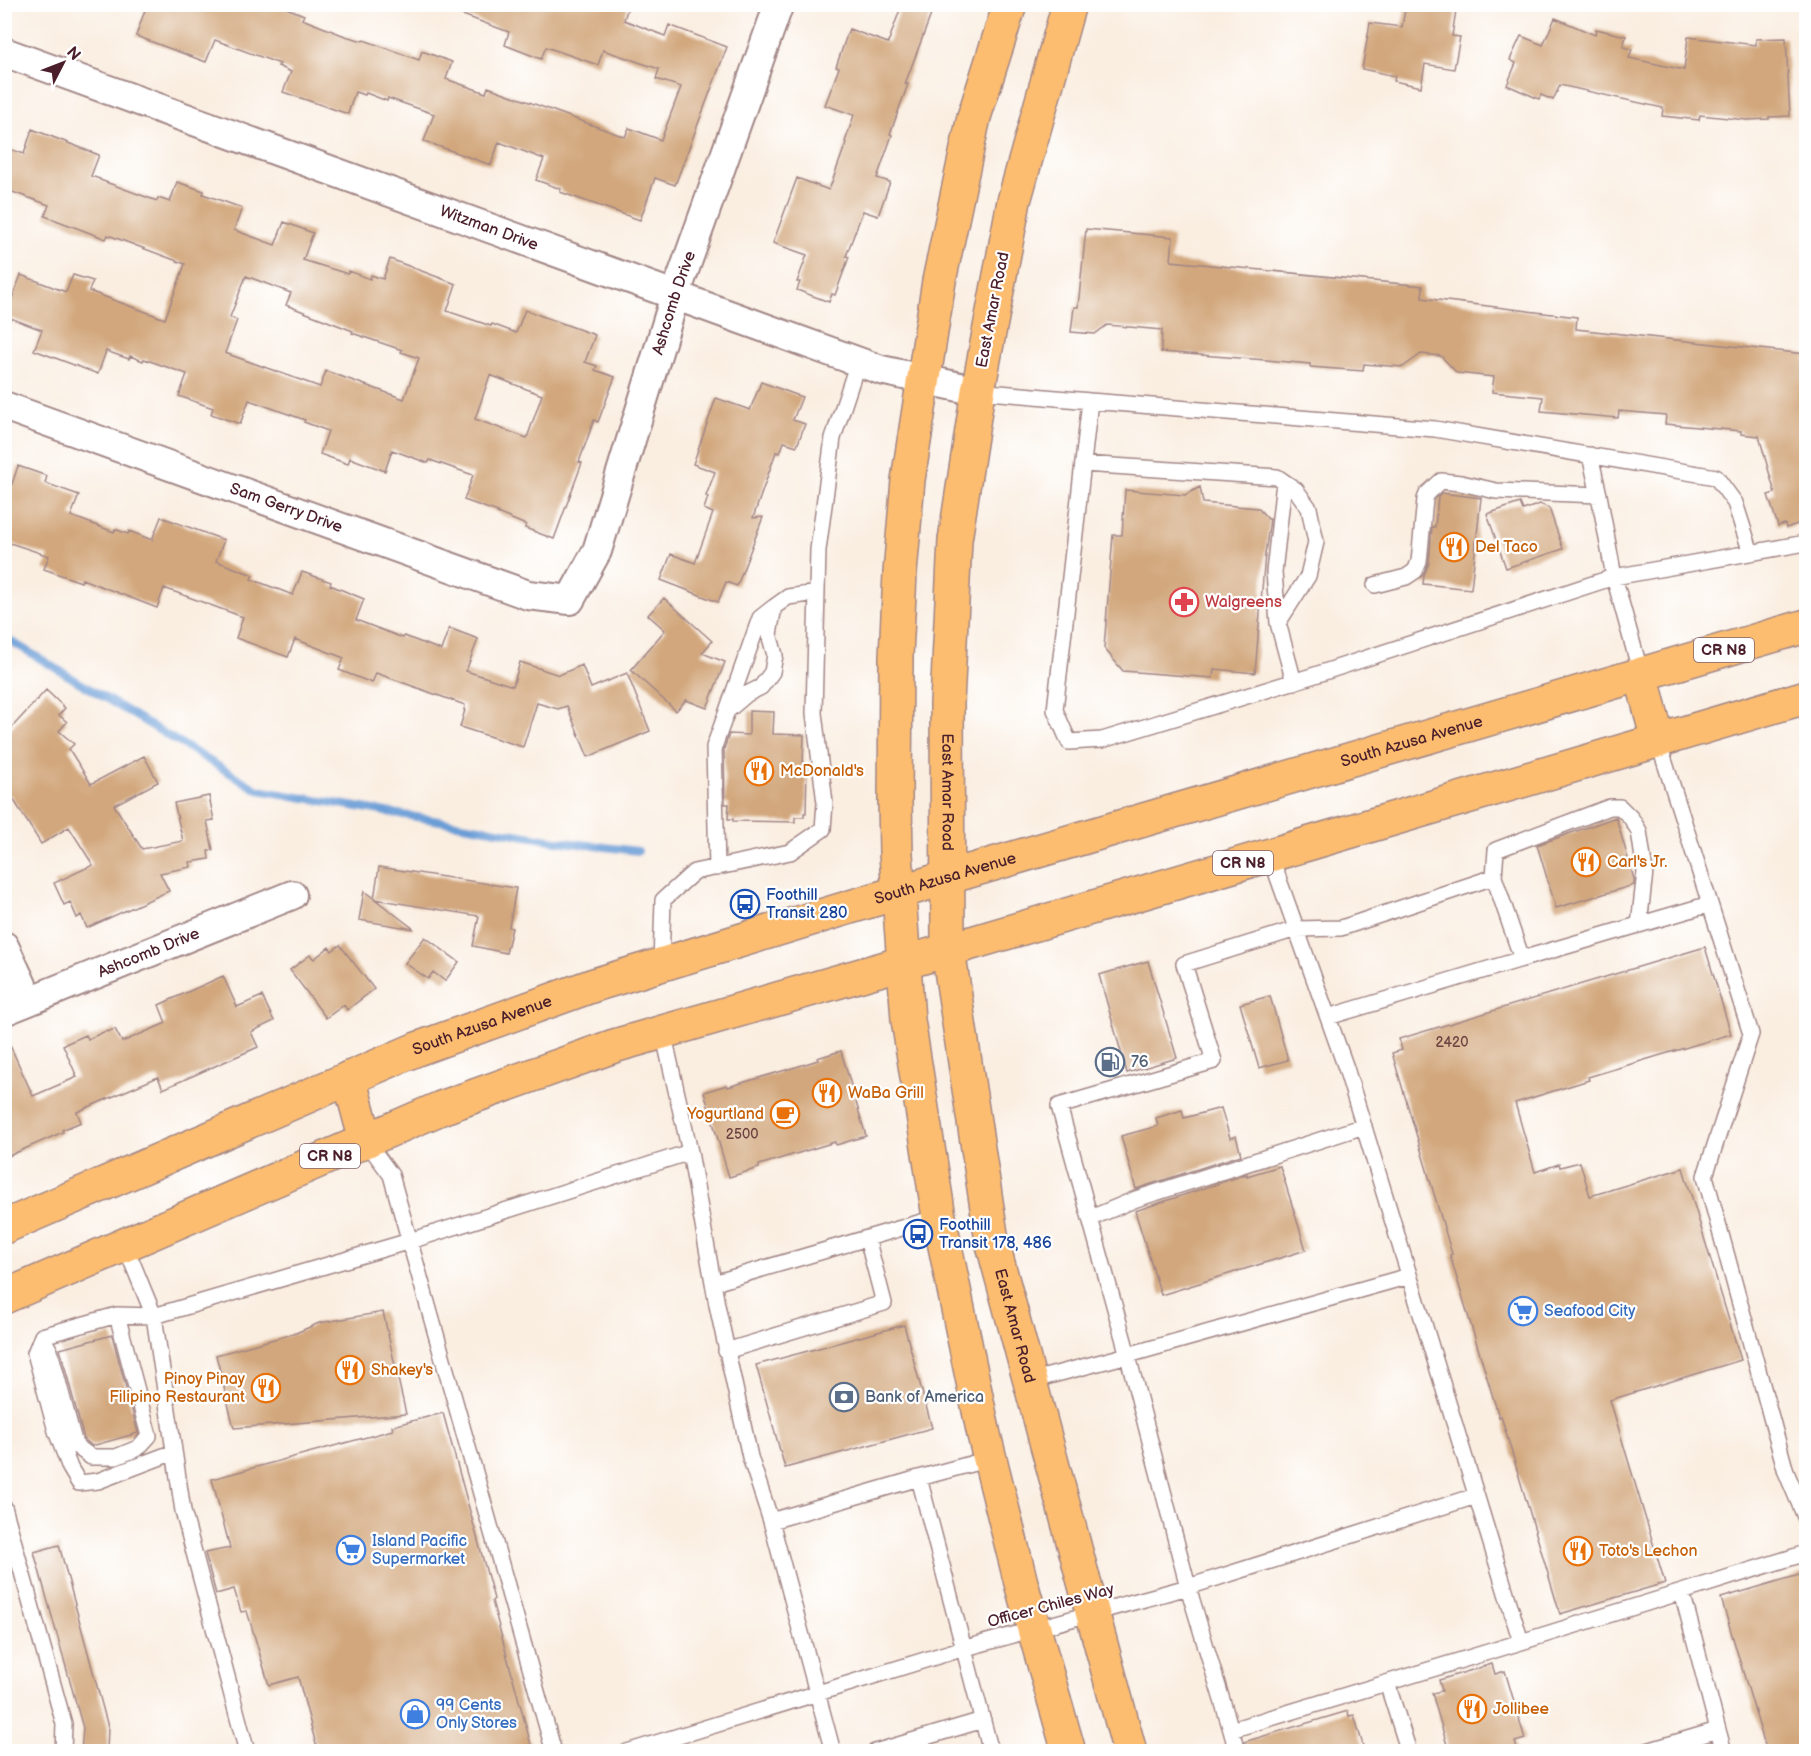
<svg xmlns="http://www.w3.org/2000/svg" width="1811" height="1756" font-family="'Balsamiq Sans',sans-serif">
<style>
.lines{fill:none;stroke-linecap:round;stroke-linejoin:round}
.stream{stroke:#6a9dd6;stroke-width:8}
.building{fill:#d2a77d;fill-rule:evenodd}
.service-casing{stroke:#a28686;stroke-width:18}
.minor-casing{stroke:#a28686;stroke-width:32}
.primary-casing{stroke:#a28686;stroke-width:36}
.service{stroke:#fff;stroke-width:15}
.minor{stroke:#fff;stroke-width:28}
.primary{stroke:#fcbd6f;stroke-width:33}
.labels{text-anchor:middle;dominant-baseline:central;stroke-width:4.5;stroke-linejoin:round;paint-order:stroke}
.number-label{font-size:14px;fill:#6c4140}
.shield{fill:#fff;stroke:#80626b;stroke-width:1.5}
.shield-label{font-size:15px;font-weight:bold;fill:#4a1f2b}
.street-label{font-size:16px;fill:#4a1f2b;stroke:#fff}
.food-label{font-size:16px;fill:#c56008;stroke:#fff;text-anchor:start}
.health-label{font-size:16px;fill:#be3a42;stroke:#fff;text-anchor:start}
.transit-label{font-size:16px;fill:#164399;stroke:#fff;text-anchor:start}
.service-label{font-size:16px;fill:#4e5e75;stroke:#fff;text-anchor:start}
.shop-label{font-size:16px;fill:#366cbe;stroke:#fff;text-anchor:start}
</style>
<rect width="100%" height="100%" fill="#fff"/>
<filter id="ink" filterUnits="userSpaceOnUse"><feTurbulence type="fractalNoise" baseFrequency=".0167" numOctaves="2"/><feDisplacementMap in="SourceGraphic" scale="12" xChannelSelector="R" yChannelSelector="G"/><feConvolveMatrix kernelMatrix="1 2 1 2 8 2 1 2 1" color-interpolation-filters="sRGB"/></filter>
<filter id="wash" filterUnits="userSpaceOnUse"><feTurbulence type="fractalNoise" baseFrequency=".008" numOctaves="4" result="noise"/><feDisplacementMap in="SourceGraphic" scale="24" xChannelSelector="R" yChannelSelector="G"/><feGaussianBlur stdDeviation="1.35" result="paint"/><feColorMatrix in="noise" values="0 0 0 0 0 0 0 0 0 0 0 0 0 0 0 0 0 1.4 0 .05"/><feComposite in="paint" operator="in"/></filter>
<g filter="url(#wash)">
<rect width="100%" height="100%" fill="#faeee1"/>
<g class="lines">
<path class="stream" d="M 4,637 L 258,790 L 556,841 L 638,851"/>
</g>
<g id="blocks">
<path class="building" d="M 147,4 L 276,4 L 304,15 L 302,19 L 345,36 L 363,41 L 364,40 L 419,60 L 422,51 L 452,62 L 446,79 L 486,93 L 488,87 L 625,137 L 629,128 L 661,140 L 681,87 L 656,79 L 659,69 L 603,50 L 598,65 L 546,47 L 541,59 L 505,45 L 509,32 L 441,7 L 442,4 L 629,4 L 624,20 L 665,36 L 669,25 L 727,47 L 675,185 L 655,178 L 640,220 L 560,192 L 561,189 L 536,180 L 544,159 L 499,142 L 491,165 L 424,141 L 434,114 L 388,98 L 387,101 L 366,93 L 365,95 L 355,92 L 348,114 L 283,92 L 291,72 L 278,66 L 280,64 L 215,40 L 206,62 L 136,36 Z
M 902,4 L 935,4 L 905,84 L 908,84 L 890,134 L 892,135 L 877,178 L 890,182 L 878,216 L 863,211 L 846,256 L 849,257 L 835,295 L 832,294 L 829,302 L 797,290 L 800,282 L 797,282 L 807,255 L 773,243 L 797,178 L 829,190 L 846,143 L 845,142 L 854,115 L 825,105 L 839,68 L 836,67 L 849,29 L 888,43 Z
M 1406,4 L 1457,4 L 1452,36 L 1460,37 L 1454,69 L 1425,64 L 1421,87 L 1394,81 L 1395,76 L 1362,69 L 1370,23 L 1402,27 Z
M 1555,18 L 1595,35 L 1596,29 L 1626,36 L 1623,47 L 1632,49 L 1629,58 L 1684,70 L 1688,37 L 1756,45 L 1756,39 L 1786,38 L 1790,116 L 1769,117 L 1769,119 L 1747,120 L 1700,115 L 1699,120 L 1662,116 L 1663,108 L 1560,85 L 1553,100 L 1541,95 L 1539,99 L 1507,85 L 1516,63 L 1510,60 L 1521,36 L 1543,45 Z
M 32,129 L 99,155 L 91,176 L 100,179 L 100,180 L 157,201 L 158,198 L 170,202 L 177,182 L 204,191 L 203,194 L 242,208 L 234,230 L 275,245 L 284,222 L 313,233 L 303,260 L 348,274 L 349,271 L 370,279 L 371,275 L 383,279 L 390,259 L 456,284 L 447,311 L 491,326 L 492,324 L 516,333 L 525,310 L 595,335 L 585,362 L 597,366 L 595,370 L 615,377 L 598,422 L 594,420 L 579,462 L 582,463 L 554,539 L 525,528 L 526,525 L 497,513 L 498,512 L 464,500 L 473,475 L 430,460 L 428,463 L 392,450 L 385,471 L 350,458 L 348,464 L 320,454 L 328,431 L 304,422 L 305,420 L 249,400 L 240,424 L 211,414 L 213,408 L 179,396 L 187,374 L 144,359 L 143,361 L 130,356 L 129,359 L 106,351 L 98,374 L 34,350 L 42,330 L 5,316 L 21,275 L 66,292 L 73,275 L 93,281 L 89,291 L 165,319 L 185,264 L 108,235 L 106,239 L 45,216 L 49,205 L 4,189 L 4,147 L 24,154 ZM 246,276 L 291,293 L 286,305 L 353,331 L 352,333 L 402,350 L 401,352 L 419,358 L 404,399 L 326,371 L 320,387 L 225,353 L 237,320 L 230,317 ZM 490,375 L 542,395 L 527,438 L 475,419 Z
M 1086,229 L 1173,237 L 1171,261 L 1423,286 L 1422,298 L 1577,317 L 1576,329 L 1806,354 L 1806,521 L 1786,528 L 1785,524 L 1778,526 L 1768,495 L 1775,493 L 1774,490 L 1759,436 L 1741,434 L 1741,431 L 1665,424 L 1666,415 L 1619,411 L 1618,418 L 1541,411 L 1543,397 L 1492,392 L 1494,377 L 1457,373 L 1441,356 L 1421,354 L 1403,367 L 1364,364 L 1363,371 L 1310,367 L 1310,364 L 1266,360 L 1161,352 L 1162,330 L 1107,325 L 1095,334 L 1071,332 L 1074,307 L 1078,307 Z
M 761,382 L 802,397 L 793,420 L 805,424 L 797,446 L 784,442 L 780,453 L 776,452 L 753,518 L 763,517 L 737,586 L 726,582 L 718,602 L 661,580 L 671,554 L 695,563 L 713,513 L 704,509 L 708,497 L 706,496 L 715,472 L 693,464 L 716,398 L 750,410 Z
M 18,466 L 47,476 L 45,483 L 79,495 L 71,516 L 114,532 L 115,529 L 128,534 L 129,531 L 152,540 L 161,517 L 224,540 L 216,561 L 253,575 L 251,579 L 293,595 L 302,572 L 331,582 L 330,585 L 364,599 L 356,620 L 403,638 L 404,636 L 441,650 L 449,628 L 478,639 L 466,671 L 513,686 L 520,662 L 559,675 L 582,665 L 591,688 L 627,673 L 650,731 L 588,757 L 567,706 L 558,709 L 537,703 L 523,747 L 460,727 L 465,710 L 464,710 L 465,705 L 376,673 L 372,683 L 339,670 L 344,658 L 295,639 L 288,657 L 236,638 L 243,617 L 164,588 L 157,608 L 82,579 L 81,582 L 44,569 L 49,556 L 4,541 L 4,488 L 10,490 Z
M 1200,487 L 1203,503 L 1258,508 L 1268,519 L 1270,519 L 1265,554 L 1255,673 L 1214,669 L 1213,678 L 1123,671 L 1104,648 L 1113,535 L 1122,535 L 1125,490 L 1185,495 Z
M 1442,493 L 1481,498 L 1471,589 L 1423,584 L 1424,575 L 1429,563 L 1432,527 L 1435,527 L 1438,497 Z
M 1520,503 L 1523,510 L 1540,504 L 1549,508 L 1563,549 L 1506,568 L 1487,514 Z
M 664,598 L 712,641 L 702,653 L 725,662 L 707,708 L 686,700 L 676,711 L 631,670 L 665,630 L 648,615 Z
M 46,690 L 65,708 L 59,715 L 67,722 L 59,731 L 74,744 L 69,749 L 91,784 L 144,756 L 158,782 L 114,805 L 142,849 L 183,841 L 174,803 L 209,796 L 214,820 L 207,821 L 213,850 L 208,851 L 209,859 L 190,862 L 191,867 L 160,873 L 169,891 L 87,928 L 81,915 L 77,918 L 70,902 L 64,905 L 54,883 L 93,865 L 69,827 L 41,844 L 12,797 L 4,790 L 4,736 Z
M 749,711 L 774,712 L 773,734 L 804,735 L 803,766 L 807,766 L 806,813 L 804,813 L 804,817 L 795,817 L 795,822 L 733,821 L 733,819 L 728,819 L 729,804 L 725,804 L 724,749 L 729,734 L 749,735 Z
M 1616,817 L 1634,879 L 1634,885 L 1556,908 L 1537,845 Z
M 379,867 L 516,888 L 509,927 L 512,928 L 506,953 L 473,946 L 479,916 L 374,899 Z
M 364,891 L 414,929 L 359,920 Z
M 425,937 L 459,962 L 445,981 L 433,972 L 428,979 L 405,963 Z
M 340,945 L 374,989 L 347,1010 L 344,1005 L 326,1018 L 290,970 L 310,955 L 314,959 L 329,947 L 332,951 Z
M 1705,947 L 1731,1034 L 1588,1077 L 1589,1080 L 1515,1103 L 1535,1172 L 1559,1164 L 1560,1167 L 1580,1162 L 1590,1196 L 1683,1168 L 1741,1360 L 1610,1400 L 1665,1583 L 1560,1614 L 1501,1416 L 1499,1417 L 1461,1292 L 1450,1255 L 1452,1254 L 1392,1053 L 1402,1050 L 1399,1039 Z
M 1148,961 L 1177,1058 L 1127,1073 L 1099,975 Z
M 223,976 L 237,1007 L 262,996 L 274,1021 L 251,1032 L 258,1047 L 163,1089 L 158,1077 L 77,1112 L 81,1122 L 62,1130 L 63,1132 L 4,1158 L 4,1032 L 33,1096 L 77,1077 L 63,1045 L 86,1035 L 88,1039 L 106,1031 L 107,1032 L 115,1029 L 122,1042 L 166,1023 L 159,1005 Z
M 1270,996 L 1288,1060 L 1259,1068 L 1240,1004 Z
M 841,1051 L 866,1136 L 836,1145 L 835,1142 L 759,1165 L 759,1168 L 729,1177 L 704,1092 L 727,1085 L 728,1087 L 796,1067 L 818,1060 L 817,1058 Z
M 1221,1108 L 1230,1138 L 1236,1136 L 1241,1155 L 1136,1189 L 1121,1136 L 1158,1126 L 1156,1118 L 1182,1110 L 1184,1118 Z
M 1280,1166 L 1306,1250 L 1161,1295 L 1135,1211 L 1247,1174 L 1247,1176 Z
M 383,1312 L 406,1414 L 234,1428 L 216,1355 L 296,1333 L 319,1323 Z
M 904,1325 L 932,1428 L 785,1468 L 756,1365 Z
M 112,1335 L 138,1433 L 92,1446 L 84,1439 L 60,1349 Z
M 443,1413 L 494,1599 L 492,1601 L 533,1752 L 318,1752 L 298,1677 L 269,1685 L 247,1611 L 241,1612 L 234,1589 L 216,1594 L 205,1553 L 230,1548 L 212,1479 L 393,1430 L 392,1426 Z
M 59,1545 L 108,1727 L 107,1752 L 81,1752 L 83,1728 L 34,1552 Z
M 1806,1573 L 1806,1752 L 1767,1752 L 1721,1598 Z
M 1492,1664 L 1495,1674 L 1505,1671 L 1525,1739 L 1515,1742 L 1518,1752 L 1449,1752 L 1432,1693 L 1442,1691 L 1439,1680 Z
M 1348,1711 L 1349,1716 L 1354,1715 L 1365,1752 L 1246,1752 L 1244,1742 Z"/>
</g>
</g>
<g filter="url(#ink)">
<use href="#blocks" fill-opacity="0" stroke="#a28686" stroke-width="1.5"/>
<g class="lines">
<g class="service-casing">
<path id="service" d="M 978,391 L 1090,401 L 1055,710 L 1069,742 L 1102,740 L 1312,676 L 1614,577 L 1599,495 L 1590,455
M 1090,401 L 1435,429 L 1716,477 L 1735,503 L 1751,553
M 1083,464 L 1277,477 L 1296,490 L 1309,508 L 1316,542 L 1308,576 L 1278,623 L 1294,682
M 1375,585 L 1406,577 L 1415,571 L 1419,562 L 1425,499 L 1427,494 L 1441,481 L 1461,483 L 1496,491 L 1599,495
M 1278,623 L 1274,572 L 1284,482
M 1641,674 L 1614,577 L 1806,543
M 727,711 L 760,618 L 774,607
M 1270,855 L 1346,1068 L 1521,1642 L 1231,1730 L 1188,1587 L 1124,1341 L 1059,1106 L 1214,1061 L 1184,964 L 1296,929 L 1341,928 L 1494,877 L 1522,959 L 1710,904 L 1658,741
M 717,868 L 714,747 L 727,711 L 747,694 L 761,687 L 772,672 L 775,655 L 769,634 L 774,607 L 788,597 L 817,593
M 1494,877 L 1496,850 L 1610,807 L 1620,807 L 1631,818 L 1639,831 L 1645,872 L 1639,925
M 1710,904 L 1751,1034 L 1705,1176 L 1786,1472 L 1806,1519
M 661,964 L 663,900 L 694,872 L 790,852 L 823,829 L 825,803 L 814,713 L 818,550 L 833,438 L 858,362
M 1328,1017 L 1522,959
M 663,1032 L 690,1152 L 717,1305 L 750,1457 L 771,1521 L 833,1752
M 366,1141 L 391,1175 L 554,1752
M 1091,1218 L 1136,1199 L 1364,1126
M 125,1245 L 154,1316 L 410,1241 L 690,1152
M 714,1283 L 939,1217
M 42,1336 L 117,1315 L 154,1316 L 183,1511 L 247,1752
M 42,1336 L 50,1351 L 75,1445 L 91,1457 L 116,1457 L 138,1448 L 149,1436 L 117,1315
M 42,1336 L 35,1353 L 56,1431 L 70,1468 L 79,1483 L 98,1481 L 174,1452
M 726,1351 L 884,1303 L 867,1238
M 1030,1381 L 1128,1355 L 1409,1276
M 989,1459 L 919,1478 L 991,1752
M 4,1507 L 64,1724 L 63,1752
M 771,1521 L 919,1478
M 1682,1592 L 1806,1553
M 1521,1642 L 1682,1592 L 1718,1730 L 1644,1752
M 1387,1683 L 1409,1752
M 1231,1730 L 1237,1752
M 1718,1730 L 1724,1752
M 627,1752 L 951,1652 L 1188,1587 L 1476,1496
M 875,1752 L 983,1720"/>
</g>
<g class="minor-casing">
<g id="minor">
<path id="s1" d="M 4,52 L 881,370 L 978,391"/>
<path id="s2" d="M 4,406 L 528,595 L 570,600 L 597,551 L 675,296 L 779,4"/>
<path d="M 4,946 L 29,1000"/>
<path id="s3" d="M 4,1011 L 292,895"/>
</g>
</g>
<g class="primary-casing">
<g id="primary">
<path d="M 1010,4 L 974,117 L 961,177 L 939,281 L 908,480 L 900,573 L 896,656 L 895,800 L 896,854 L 908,1020 L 939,1217 L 984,1435 L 1021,1583 L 1069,1752"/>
<path id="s4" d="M 1069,4 L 1014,201 L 978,391 L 955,540 L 947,703 L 948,950 L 992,1241 L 1130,1752"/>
<path d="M 1641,674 L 1658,741"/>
<path d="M 349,1078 L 366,1141"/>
<path id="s5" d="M 4,1227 L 417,1049 L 594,985 L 949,877 L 1806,626"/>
<path d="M 4,1297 L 441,1108 L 614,1046 L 948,950 L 1806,697"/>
</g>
</g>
<use href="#service" class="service"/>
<use href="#minor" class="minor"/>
<use href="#primary" class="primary"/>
</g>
</g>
<defs>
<g id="restaurant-ring" transform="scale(1.5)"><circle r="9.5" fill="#fff" stroke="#e8710a" stroke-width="1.5"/><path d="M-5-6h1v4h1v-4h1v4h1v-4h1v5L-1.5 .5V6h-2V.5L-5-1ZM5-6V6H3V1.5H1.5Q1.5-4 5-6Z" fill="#e8710a"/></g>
<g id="pharmacy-ring" transform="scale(1.5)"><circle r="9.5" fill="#fff" stroke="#e0444e" stroke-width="1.5"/><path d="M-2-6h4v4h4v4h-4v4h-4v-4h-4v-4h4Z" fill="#e0444e"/></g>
<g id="bus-ring" transform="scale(1.5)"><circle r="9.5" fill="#fff" stroke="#1a4fb4" stroke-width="1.5"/><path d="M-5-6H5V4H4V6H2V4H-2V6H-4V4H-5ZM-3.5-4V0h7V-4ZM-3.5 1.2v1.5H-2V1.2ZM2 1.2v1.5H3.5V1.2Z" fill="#1a4fb4"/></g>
<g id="fuel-ring" transform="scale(1.5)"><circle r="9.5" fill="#fff" stroke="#5c6f8a" stroke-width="1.5"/><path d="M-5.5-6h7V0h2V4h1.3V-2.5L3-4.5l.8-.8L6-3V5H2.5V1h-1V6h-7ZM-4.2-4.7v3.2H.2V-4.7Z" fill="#5c6f8a"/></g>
<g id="cafe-ring" transform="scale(1.5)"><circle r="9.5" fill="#fff" stroke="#e8710a" stroke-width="1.5"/><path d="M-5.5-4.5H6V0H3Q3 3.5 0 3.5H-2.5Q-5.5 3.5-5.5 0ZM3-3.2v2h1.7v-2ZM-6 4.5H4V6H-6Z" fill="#e8710a"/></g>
<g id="supermarket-ring" transform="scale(1.5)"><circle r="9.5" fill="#fff" stroke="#3f7fe0" stroke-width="1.5"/><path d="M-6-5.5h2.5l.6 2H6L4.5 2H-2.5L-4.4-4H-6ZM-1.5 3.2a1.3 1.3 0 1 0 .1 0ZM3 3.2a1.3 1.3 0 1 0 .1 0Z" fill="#3f7fe0"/></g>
<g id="bank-ring" transform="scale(1.5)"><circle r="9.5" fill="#fff" stroke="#5c6f8a" stroke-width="1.5"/><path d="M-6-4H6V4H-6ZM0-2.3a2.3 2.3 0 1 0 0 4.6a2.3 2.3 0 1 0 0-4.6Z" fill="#5c6f8a"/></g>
<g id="shop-ring" transform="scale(1.5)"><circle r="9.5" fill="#fff" stroke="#3f7fe0" stroke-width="1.5"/><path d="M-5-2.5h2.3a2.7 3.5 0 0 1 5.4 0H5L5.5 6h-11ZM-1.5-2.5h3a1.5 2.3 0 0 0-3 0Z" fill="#3f7fe0"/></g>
</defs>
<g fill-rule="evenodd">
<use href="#restaurant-ring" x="1454" y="547"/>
<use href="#pharmacy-ring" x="1184" y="602"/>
<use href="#restaurant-ring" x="759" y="771"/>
<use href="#restaurant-ring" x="1586" y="862"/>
<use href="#bus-ring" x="745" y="904"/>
<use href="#fuel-ring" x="1110" y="1062"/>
<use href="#restaurant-ring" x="827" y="1093"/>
<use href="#cafe-ring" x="785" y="1114"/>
<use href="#bus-ring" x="918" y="1234"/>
<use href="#supermarket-ring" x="1523" y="1311"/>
<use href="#restaurant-ring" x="350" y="1370"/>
<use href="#restaurant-ring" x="266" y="1388"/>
<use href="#bank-ring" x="844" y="1397"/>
<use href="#supermarket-ring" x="351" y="1550"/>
<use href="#restaurant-ring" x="1578" y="1551"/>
<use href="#restaurant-ring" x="1472" y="1709"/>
<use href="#shop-ring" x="415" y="1714"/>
</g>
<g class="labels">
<g class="number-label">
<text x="1452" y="1042">2420</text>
<text x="742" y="1134">2500</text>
</g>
<g class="shield">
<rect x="1694" y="638" width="60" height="24" rx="4.5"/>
<rect x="1213" y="851" width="60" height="24" rx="4.5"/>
<rect x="300" y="1144" width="60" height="24" rx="4.5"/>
</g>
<g class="shield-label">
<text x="1724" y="650">CR N8</text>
<text x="1243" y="863">CR N8</text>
<text x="330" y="1156">CR N8</text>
</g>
<g class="street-label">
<text stroke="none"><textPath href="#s1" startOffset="516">Witzman Drive</textPath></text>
<text stroke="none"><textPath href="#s2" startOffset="915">Ashcomb Drive</textPath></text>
<text transform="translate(993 310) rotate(-79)">East Amar Road</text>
<text stroke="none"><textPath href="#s2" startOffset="300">Sam Gerry Drive</textPath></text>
<text stroke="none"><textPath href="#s5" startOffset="1491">South Azusa Avenue</textPath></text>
<text stroke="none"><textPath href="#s4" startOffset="801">East Amar Road</textPath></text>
<text stroke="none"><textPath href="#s5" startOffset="1005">South Azusa Avenue</textPath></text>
<text stroke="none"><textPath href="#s3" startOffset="156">Ashcomb Drive</textPath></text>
<text stroke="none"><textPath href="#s5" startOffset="519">South Azusa Avenue</textPath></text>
<text stroke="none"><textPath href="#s4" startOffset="1341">East Amar Road</textPath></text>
<text transform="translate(1051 1606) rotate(-15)">Officer Chiles Way</text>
</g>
<g class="food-label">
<text x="1475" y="547">Del Taco</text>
<text x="780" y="771">McDonald's</text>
<text x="1607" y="862">Carl's Jr.</text>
<text x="848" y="1093">WaBa Grill</text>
<text x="764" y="1114" text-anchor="end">Yogurtland</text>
<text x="371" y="1370">Shakey's</text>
<text x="245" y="1379" text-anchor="end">Pinoy Pinay<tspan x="245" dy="18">Filipino Restaurant</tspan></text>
<text x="1599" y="1551">Toto's Lechon</text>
<text x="1493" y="1709">Jollibee</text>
</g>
<g class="health-label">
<text x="1205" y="602">Walgreens</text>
</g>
<g class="transit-label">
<text x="766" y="895">Foothill<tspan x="766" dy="18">Transit 280</tspan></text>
<text x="939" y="1225">Foothill<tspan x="939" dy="18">Transit 178, 486</tspan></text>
</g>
<g class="service-label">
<text x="1131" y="1062">76</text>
<text x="865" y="1397">Bank of America</text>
</g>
<g class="shop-label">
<text x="1544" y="1311">Seafood City</text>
<text x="372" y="1541">Island Pacific<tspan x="372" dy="18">Supermarket</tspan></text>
<text x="436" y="1705">99 Cents<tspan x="436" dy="18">Only Stores</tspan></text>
</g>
</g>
<rect width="1811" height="1756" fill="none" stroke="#fff" stroke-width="24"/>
<g transform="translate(63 63) rotate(48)" stroke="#ffffff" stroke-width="4.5" paint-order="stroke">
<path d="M0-4.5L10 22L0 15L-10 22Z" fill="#4a1f2b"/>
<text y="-9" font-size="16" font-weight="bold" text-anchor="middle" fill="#4a1f2b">N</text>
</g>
</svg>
